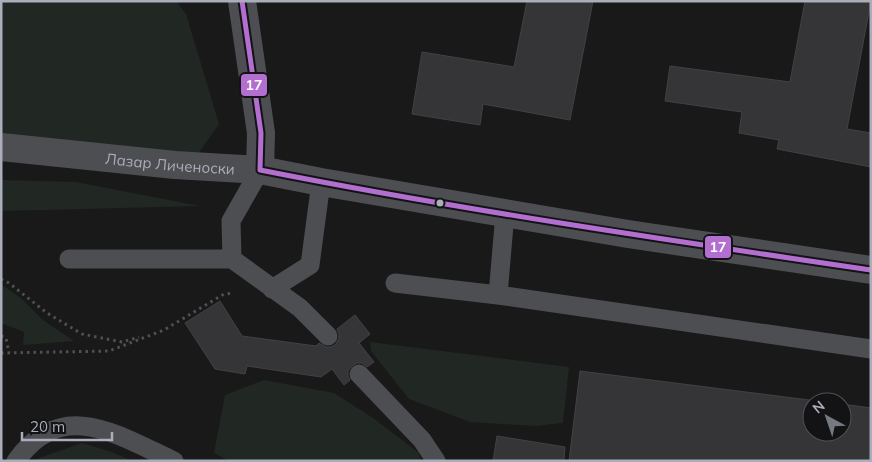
<svg xmlns="http://www.w3.org/2000/svg" width="872" height="462" font-family="Mulish,sans-serif">
<style>
.green{fill:#212823}
.building{fill:#353537;stroke:#414245}
.lines{fill:none;stroke-linecap:round;stroke-linejoin:round}
.path{stroke:#4f4f54;stroke-width:3;stroke-dasharray:2.5 4;stroke-linecap:butt}
.service{stroke:#4d4e52;stroke-width:19}
.tertiary{stroke:#4d4e52;stroke-width:28}
.bus-1-casing{stroke:#131315;stroke-width:9}
.bus-1{stroke:#b36fd0;stroke-width:5}
.bus-dot{fill:#aaadba;stroke:#131315;stroke-width:2}
.labels{text-anchor:middle;dominant-baseline:central;stroke-width:4;stroke-linejoin:round;paint-order:stroke}
.street-label{font-size:15px;fill:#aaadba;stroke:#131315}
.line-badge{stroke:#131315;stroke-width:2}
.badge-label{font-size:14px;text-anchor:middle;font-weight:bold;fill:#fff}
</style>
<rect width="100%" height="100%" fill="#191919"/>
<path class="green" d="M 1,1 L 176,1 L 186,14 L 219,124 L 198,154 L 1,134 Z
M 1,180 L 76,182 L 200,206 L 1,211 Z
M 1,284 L 22,299 L 43,320 L 74,341 L 23,345 L 24,332 L 1,323 Z
M 370,342 L 569,367 L 563,423 L 535,426 L 470,422 L 409,399 L 371,351 Z
M 264,380 L 334,393 L 373,418 L 418,452 L 421,461 L 229,461 L 214,453 L 225,395 Z
M 82,443 L 112,452 L 132,461 L 38,461 L 39,458 Z"/>
<path class="building" d="M 527,1 L 593,1 L 570,120 L 483,104 L 480,125 L 412,114 L 422,52 L 514,67 Z
M 805,1 L 871,1 L 847,129 L 871,133 L 871,167 L 777,149 L 779,140 L 739,133 L 742,112 L 665,101 L 670,66 L 790,82 Z
M 220,301 L 242,336 L 316,346 L 319,343 L 326,347 L 331,347 L 336,344 L 339,338 L 339,334 L 337,329 L 355,315 L 370,334 L 359,343 L 374,362 L 367,367 L 362,363 L 357,363 L 352,366 L 348,371 L 348,376 L 350,380 L 344,385 L 332,369 L 321,377 L 247,366 L 245,374 L 215,369 L 185,323 Z
M 580,371 L 825,402 L 812,402 L 812,432 L 842,432 L 842,404 L 871,408 L 871,461 L 569,461 Z
M 497,436 L 565,447 L 564,461 L 493,461 Z"/>
<g class="lines">
<path class="path" d="M 1,279 L 9,283 L 47,313 L 82,334 L 122,342 L 139,337
M 1,336 L 6,338 L 9,353
M 1,353 L 109,351 L 164,330 L 224,294 L 234,293"/>
<path class="service" d="M 260,170 L 231,221 L 232,259 L 300,308 L 328,336
M 69,259 L 232,259
M 395,283 L 498,295 L 871,349
M 272,289 L 310,265 L 321,182
M 498,295 L 505,213
M 359,374 L 422,440 L 436,461
M 16,461 C 62,397 118,435 174,461"/>
<g class="tertiary">
<path d="M 242,1 L 261,133 L 260,170"/>
<path id="s1" d="M 1,147 L 175,165 L 260,170 L 321,182 L 628,234 L 871,270"/>
</g>
<g class="bus-1-casing">
<path id="bus-1" d="M 242,1 L 261,133 L 260,170
M 260,170 C 462,210 667,240 871,270"/>
</g>
<use href="#bus-1" class="bus-1"/>
</g>
<circle class="bus-dot" cx="440" cy="203" r="4.5"/>
<g class="labels">
<g class="street-label">
<text stroke="none"><textPath href="#s1" startOffset="170">Лазар Личеноски</textPath></text>
</g>
</g>
<g class="line-badge">
<rect x="240" y="73" width="28" height="24" rx="5" fill="#b36fd0"/>
<rect x="704" y="235" width="28" height="24" rx="5" fill="#b36fd0"/>
</g>
<g class="badge-label">
<text x="254" y="90">17</text>
<text x="718" y="252">17</text>
</g>
<rect width="872" height="462" fill="none" stroke="#aaadba" stroke-width="5"/>
<g transform="translate(827 417) rotate(320)"><circle r="24" fill="#131315" stroke="#4f5157"/>
<path d="M0-4L9 19L0 12L-9 19Z" fill="#777982"/>
<text y="-8" font-size="14" font-weight="bold" text-anchor="middle" fill="#aaadba">N</text>
</g>
<path d="M22 432v8h90v-8" fill="none" stroke="#aaadba" stroke-width="2.5"/>
<text x="30" y="432" font-size="15" fill="#aaadba" stroke="#131315" stroke-width="4" paint-order="stroke">20 m</text>
</svg>
